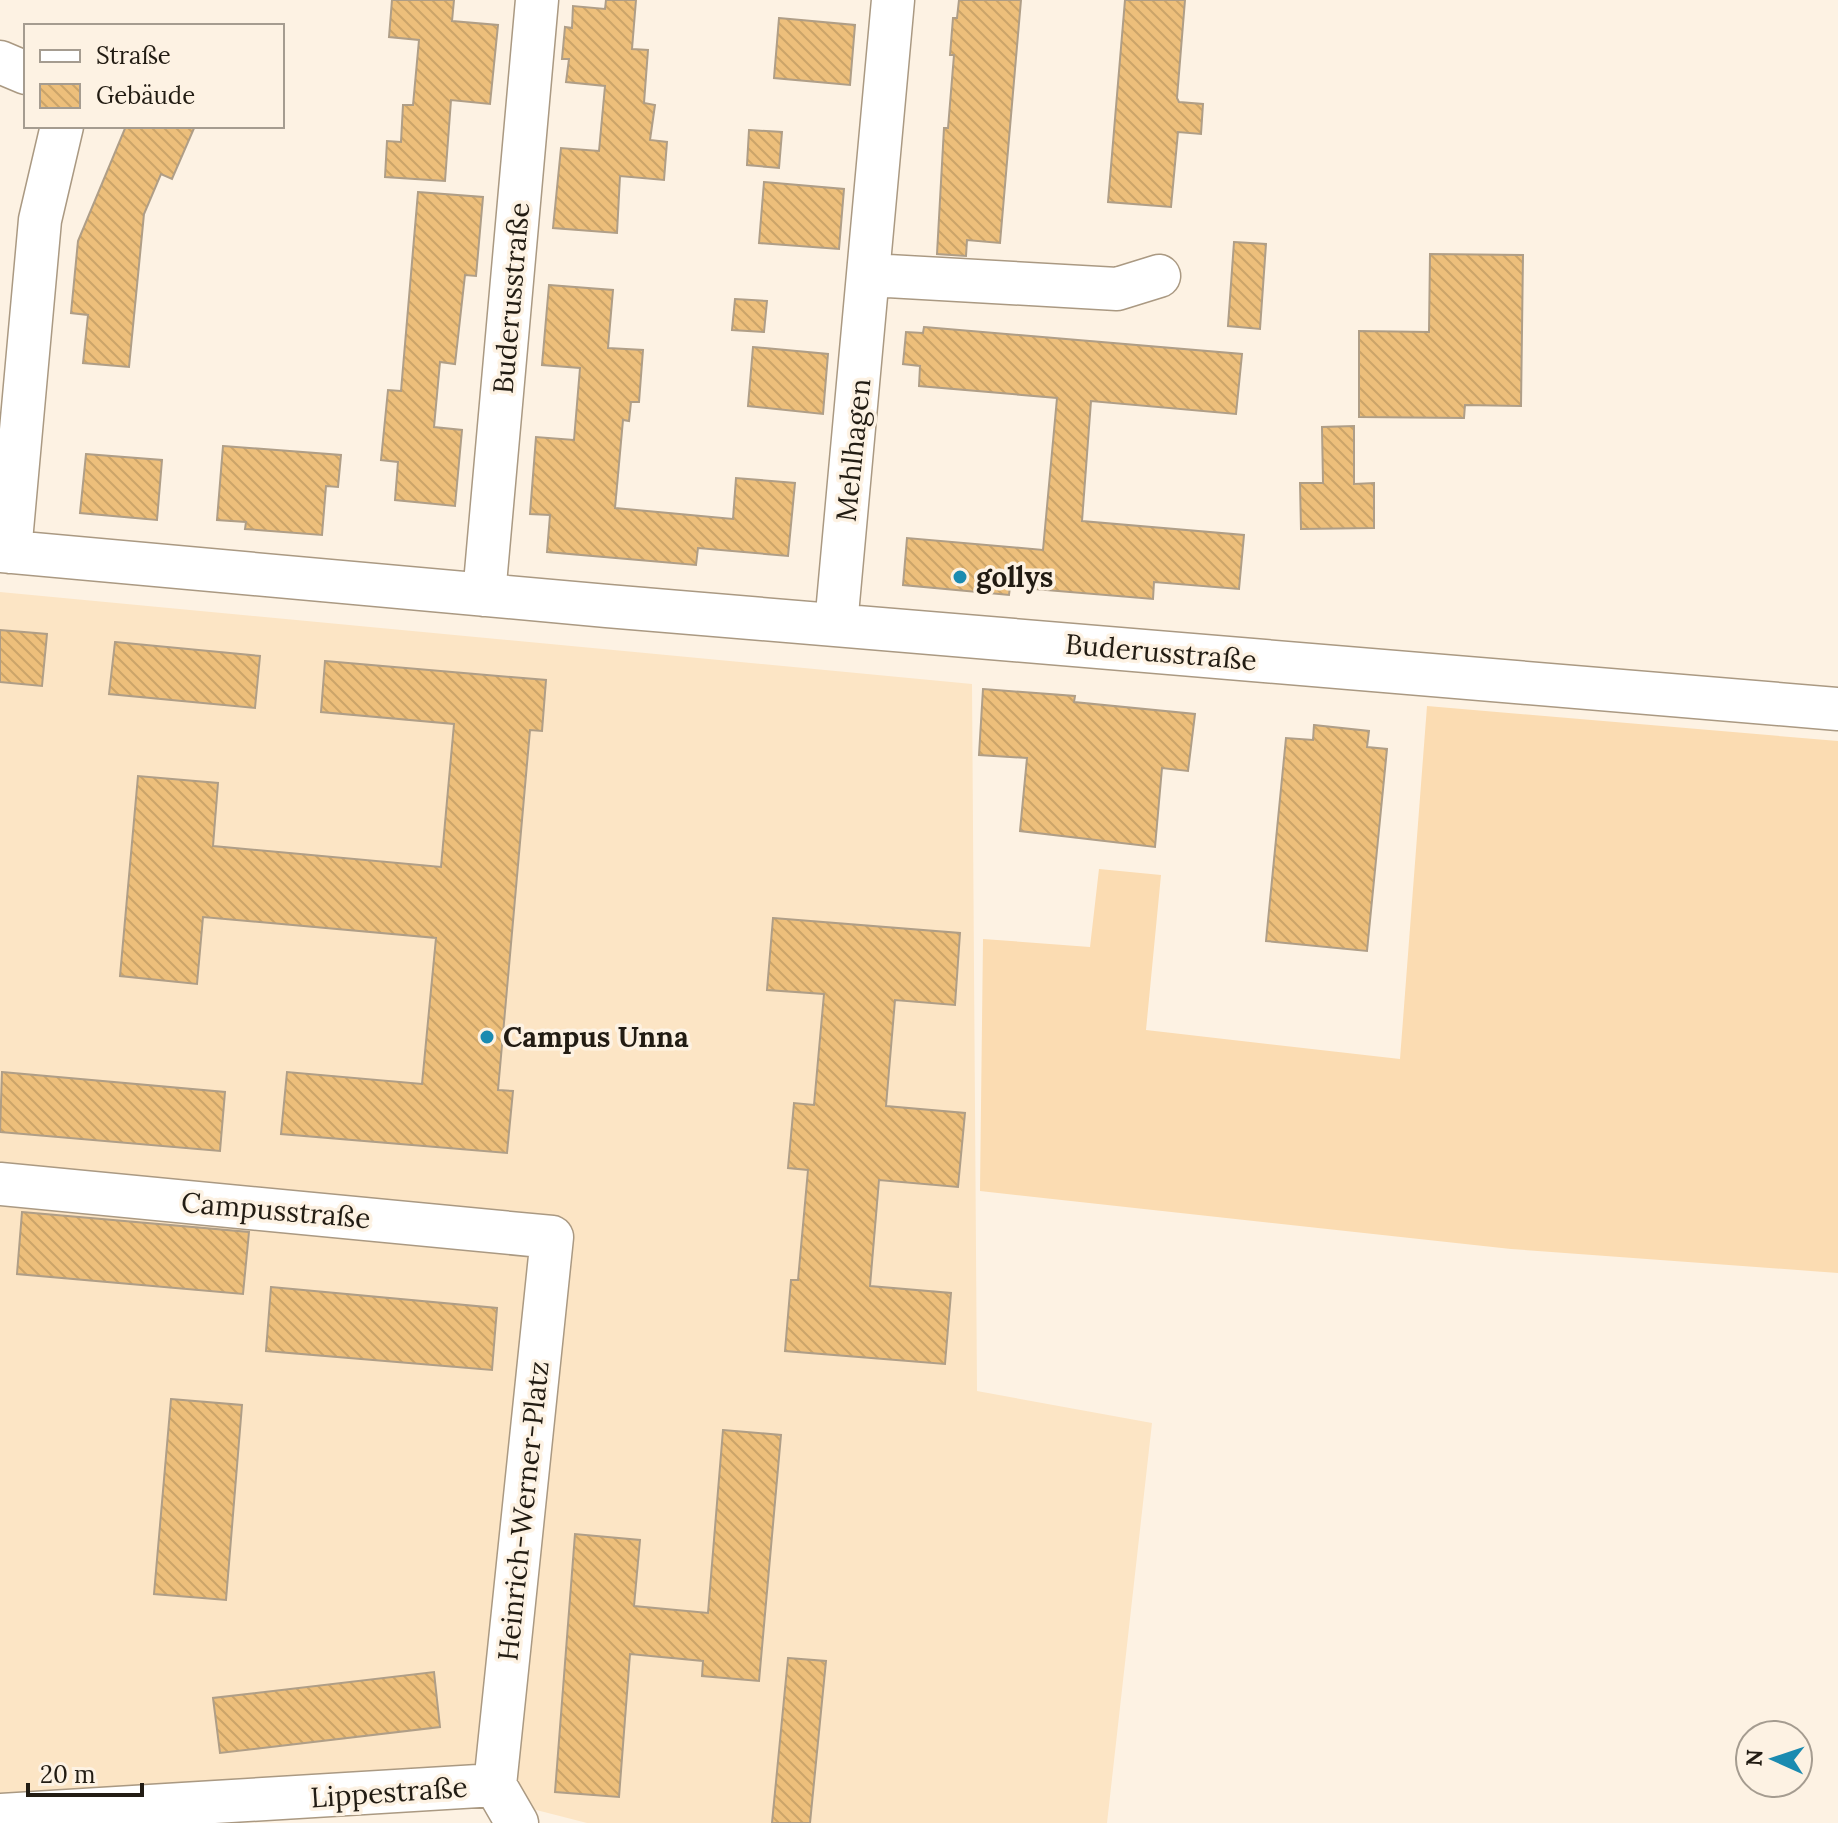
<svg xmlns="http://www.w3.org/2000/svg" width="1838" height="1823" font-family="Lora,serif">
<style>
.built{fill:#fce5c5}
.grass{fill:#fbdcb2}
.building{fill:url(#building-back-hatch);stroke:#af9e87;stroke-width:2}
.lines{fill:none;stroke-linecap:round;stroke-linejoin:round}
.minor-casing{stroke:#aa9982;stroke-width:45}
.minor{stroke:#fff;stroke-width:42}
.poi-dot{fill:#1b8bb0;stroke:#fdf2e3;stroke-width:3}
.labels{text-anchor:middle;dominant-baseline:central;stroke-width:7;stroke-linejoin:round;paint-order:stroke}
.street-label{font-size:28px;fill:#221c13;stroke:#fdf2e3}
.poi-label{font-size:28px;font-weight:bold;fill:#221c13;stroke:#fdf2e3;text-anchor:start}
</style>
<defs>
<pattern id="building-back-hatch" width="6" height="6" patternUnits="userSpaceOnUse" patternTransform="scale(2)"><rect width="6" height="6" fill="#edbf7b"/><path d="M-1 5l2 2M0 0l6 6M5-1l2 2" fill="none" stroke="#cba469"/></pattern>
</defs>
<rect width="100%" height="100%" fill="#fdf2e3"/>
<path class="built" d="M 0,592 L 972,684 L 977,1391 L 1152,1423 L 1107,1823 L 587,1823 L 493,1799 L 0,1800 Z"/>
<path class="grass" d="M 1427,706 L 1838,741 L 1838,1273 L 1511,1249 L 980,1191 L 983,939 L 1090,947 L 1099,869 L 1161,875 L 1146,1030 L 1400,1059 Z"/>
<path class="building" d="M 392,0 L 454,0 L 452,21 L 498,25 L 490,104 L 451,100 L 445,181 L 385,177 L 387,141 L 401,142 L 403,105 L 413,105 L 419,40 L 389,37 Z
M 606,0 L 636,0 L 632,49 L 648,50 L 644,103 L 655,105 L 650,140 L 667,142 L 664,180 L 620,176 L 617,233 L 553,228 L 561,148 L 599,151 L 605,86 L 566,82 L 569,59 L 562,59 L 565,27 L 572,28 L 573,6 L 605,9 Z
M 959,0 L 1021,0 L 1000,243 L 967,240 L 966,256 L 937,254 L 944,128 L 948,128 L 954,55 L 950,55 L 953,18 L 957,18 Z
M 1125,0 L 1185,0 L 1177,98 L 1179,102 L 1203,104 L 1201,134 L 1178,132 L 1171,207 L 1108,202 Z
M 779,18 L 855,25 L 850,85 L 774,78 Z
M 126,126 L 195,126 L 172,179 L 161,174 L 144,214 L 129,367 L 83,363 L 88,315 L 71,313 L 78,241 Z
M 749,130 L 782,132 L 779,168 L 747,165 Z
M 764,182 L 844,189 L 839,249 L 759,243 Z
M 418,192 L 483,197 L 476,276 L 465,275 L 455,364 L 440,362 L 434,427 L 462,430 L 455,506 L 395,500 L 398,462 L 381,460 L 388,390 L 401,391 Z
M 1234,242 L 1266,244 L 1260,329 L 1228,326 Z
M 1430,254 L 1523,255 L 1521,406 L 1465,405 L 1464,418 L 1359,417 L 1359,331 L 1429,332 Z
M 549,285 L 613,290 L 608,348 L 643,350 L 639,402 L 631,402 L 629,421 L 623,420 L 615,508 L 733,519 L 736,478 L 795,483 L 788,556 L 698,548 L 696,565 L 547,552 L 550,515 L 530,514 L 536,437 L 574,440 L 580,368 L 542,365 Z
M 735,299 L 767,301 L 764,332 L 732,330 Z
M 924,327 L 1242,354 L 1236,414 L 1091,401 L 1082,521 L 1244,535 L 1239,589 L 1154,582 L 1153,599 L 1010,587 L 1009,595 L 903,585 L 907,538 L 1043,550 L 1057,398 L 919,386 L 920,366 L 903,364 L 906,332 L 923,333 Z
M 753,347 L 828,354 L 823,414 L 748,406 Z
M 1354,426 L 1354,484 L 1374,483 L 1374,528 L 1301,529 L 1300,483 L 1323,483 L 1322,427 Z
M 223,446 L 341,455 L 338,487 L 326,486 L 322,535 L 245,529 L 246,522 L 217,520 Z
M 86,454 L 162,460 L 157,520 L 80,513 Z
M 0,630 L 47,634 L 42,686 L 0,682 Z
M 115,642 L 260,656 L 255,708 L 109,694 Z
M 325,661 L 546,680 L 542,731 L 530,730 L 498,1090 L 513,1091 L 507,1153 L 281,1134 L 287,1072 L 422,1084 L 436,938 L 203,917 L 197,984 L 120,976 L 138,776 L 218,783 L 213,846 L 441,867 L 454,724 L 321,712 Z
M 983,689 L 1075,696 L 1074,702 L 1195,714 L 1188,771 L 1162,768 L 1155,847 L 1020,831 L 1027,758 L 979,755 Z
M 1314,725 L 1369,731 L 1367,747 L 1387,749 L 1367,951 L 1266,941 L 1286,738 L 1313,740 Z
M 773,918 L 960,933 L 955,1005 L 895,1000 L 886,1106 L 965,1113 L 958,1187 L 879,1180 L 870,1286 L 951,1293 L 945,1364 L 785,1351 L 791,1280 L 798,1280 L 808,1170 L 788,1168 L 794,1103 L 814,1105 L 824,994 L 767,990 Z
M 2,1072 L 225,1092 L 220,1151 L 0,1132 Z
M 22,1212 L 249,1232 L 243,1294 L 17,1274 Z
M 271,1287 L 497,1308 L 492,1370 L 266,1351 Z
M 171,1399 L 242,1405 L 226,1600 L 154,1594 Z
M 723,1430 L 781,1435 L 759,1681 L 702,1676 L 703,1661 L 630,1654 L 619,1797 L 555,1792 L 575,1534 L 640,1540 L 634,1606 L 708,1613 Z
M 788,1658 L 826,1661 L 810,1823 L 772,1823 Z
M 434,1672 L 440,1727 L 220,1753 L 213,1698 Z"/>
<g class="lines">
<g class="minor-casing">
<path id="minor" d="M 0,62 L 26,73
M 870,275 L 1117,289 L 1159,276
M 0,551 L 607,606 L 1838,709
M 10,552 L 40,220 L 62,126
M 484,595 L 537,0
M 836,625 L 893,0
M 0,1184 L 552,1237 L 495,1785
M 495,1785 L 517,1823
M 0,1815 L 495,1785"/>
</g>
<use href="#minor" class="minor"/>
</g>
<g class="poi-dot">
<circle cx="960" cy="577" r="8"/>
<circle cx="487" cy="1037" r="8"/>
</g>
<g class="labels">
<g class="street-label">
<text transform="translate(511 298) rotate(-85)">Buderusstraße</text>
<text transform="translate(853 450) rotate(-84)">Mehlhagen</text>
<text transform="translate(1161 652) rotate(5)">Buderusstraße</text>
<text transform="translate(276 1210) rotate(5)">Campusstraße</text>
<text transform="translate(523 1511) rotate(-84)">Heinrich-Werner-Platz</text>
<text transform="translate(389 1792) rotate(-4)">Lippestraße</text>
</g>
<g class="poi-label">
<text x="976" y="577">gollys</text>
<text x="503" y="1037">Campus Unna</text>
</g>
</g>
<rect x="24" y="24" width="260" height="104" fill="#fdf2e3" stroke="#a59c90" stroke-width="2"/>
<rect x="40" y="50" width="40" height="12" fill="#ffffff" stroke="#a59c90" stroke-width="2"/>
<text x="96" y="64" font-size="24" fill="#221c13">Straße</text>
<rect x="40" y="84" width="40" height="24" fill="url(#building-back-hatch)" stroke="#a59c90" stroke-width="2"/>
<text x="96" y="104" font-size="24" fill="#221c13">Gebäude</text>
<g transform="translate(1774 1759) rotate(273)"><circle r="38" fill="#fdf2e3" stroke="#a59c90" stroke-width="2"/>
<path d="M0-6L14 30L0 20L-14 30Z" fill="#1b8bb0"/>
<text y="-12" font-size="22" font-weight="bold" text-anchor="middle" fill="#221c13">N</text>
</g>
<path d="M28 1783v12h114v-12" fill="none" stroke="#221c13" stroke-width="4"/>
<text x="40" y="1783" font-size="24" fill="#221c13" stroke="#fdf2e3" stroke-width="6" paint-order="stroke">20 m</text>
</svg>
